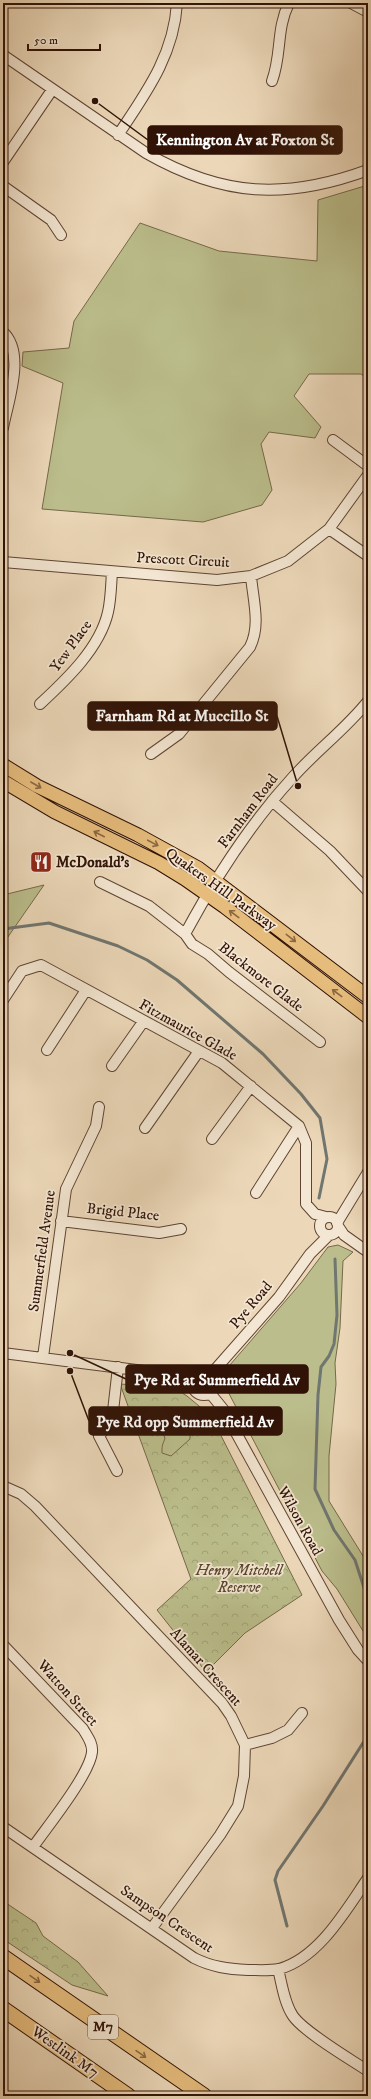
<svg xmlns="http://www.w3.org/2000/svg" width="371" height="2099" font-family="'IM FELL DW Pica',serif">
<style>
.forest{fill:url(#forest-crowns);stroke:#766849}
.park{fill:#bbbe8c;stroke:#766849}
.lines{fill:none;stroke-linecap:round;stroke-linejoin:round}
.stream{stroke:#707670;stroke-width:3}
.minor-casing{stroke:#5f4433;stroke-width:12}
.major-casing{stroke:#301206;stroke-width:15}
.highway-casing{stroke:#301206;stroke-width:17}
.minor{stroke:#f3e6d2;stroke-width:10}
.major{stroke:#e6bc7c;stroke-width:13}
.highway{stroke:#e6bc7c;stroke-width:15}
.oneway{stroke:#8b6741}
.labels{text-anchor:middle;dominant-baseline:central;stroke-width:3.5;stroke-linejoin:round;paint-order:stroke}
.shield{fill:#f3e6d2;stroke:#6a5243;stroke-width:1}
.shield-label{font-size:14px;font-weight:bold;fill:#301206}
.street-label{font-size:15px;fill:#301206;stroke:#f3e6d2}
.poi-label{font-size:15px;font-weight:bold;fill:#301206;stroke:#f3e6d2;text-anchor:start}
.park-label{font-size:15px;font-style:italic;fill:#5a462e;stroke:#f3e6d2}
.leader{fill:none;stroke:#301206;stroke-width:1.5}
.callout-dot{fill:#301206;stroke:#f3e6d2;stroke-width:1.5}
.callout{fill:#301206;stroke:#301206;stroke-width:1.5}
.callout-label{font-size:16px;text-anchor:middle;font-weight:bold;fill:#fff}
</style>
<defs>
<pattern id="forest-crowns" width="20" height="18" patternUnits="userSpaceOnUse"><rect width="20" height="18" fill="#bbbe8c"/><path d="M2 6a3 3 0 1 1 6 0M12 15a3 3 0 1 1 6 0" fill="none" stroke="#a1a277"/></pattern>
</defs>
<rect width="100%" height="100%" fill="#ecd8b9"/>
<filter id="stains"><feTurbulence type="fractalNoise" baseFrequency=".005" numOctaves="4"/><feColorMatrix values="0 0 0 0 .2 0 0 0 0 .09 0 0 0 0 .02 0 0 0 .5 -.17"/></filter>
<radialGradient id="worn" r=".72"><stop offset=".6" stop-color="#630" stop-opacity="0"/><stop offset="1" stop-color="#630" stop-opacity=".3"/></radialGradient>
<path class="forest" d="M 120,1384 L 174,1388 L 187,1396 L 211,1416 L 302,1595 L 245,1633 L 206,1672 L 157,1610 L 191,1579 Z
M 3,1901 L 36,1923 L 43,1936 L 78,1962 L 108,1996 L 72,1985 L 3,1939 Z"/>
<path class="park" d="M 368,185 L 368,376 L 367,378 L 361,374 L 309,374 L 294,396 L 321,427 L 315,438 L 269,432 L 261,444 L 272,490 L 262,505 L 203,522 L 42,509 L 63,383 L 22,366 L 23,352 L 69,348 L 74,321 L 140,223 L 219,251 L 317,261 L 318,200 Z
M 44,885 L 3,944 L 3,895 Z
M 338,1245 L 353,1252 L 343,1261 L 340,1328 L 335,1363 L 336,1384 L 329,1456 L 329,1501 L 368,1564 L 368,1639 L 337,1589 L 322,1571 L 225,1386 L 229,1366 L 301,1283 L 328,1247 Z
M 162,1407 L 168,1407 L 174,1410 L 177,1421 L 190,1427 L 190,1439 L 171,1456 L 162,1453 C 161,1435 173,1443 154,1425 C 154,1418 155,1410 162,1407 Z"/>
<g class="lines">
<path class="stream" d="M 3,929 L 49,923 L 118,946 L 147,960 L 177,980 L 263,1054 L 301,1094 L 320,1118 L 327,1159 L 319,1198
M 335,1259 L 337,1315 L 334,1344 L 329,1356 L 321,1367 L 318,1395 L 315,1489 L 334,1530 L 355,1560 L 368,1600
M 287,1926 L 275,1880 L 278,1871 L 323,1806 L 368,1735"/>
<g class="minor-casing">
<path id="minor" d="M 351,3 L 368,12
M 3,55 L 146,153 C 223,197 286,200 368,170
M 272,81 C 282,54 276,29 289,3
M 118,135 C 146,93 174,55 177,3
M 3,162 L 52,90
M 3,186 L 51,220 L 61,235
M 3,332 C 26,353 8,401 3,428
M 333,440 L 368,466
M 329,529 L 368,556
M 3,562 L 217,580 L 251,576 L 288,561 L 329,529 L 368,475
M 40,704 C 66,680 100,648 108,612 C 111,599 111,585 112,572
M 151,754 L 179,734 L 250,647 C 261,625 253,600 251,576
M 272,801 L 330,851 L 368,891
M 100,882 L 149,906 L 185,934 L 192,944 L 208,954 L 229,972 L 320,1042
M 185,934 C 215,878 250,824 293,777 C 317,750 346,729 368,701
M 3,1000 L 22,971 L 41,965 L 222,1063 L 299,1126 L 306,1143 L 306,1204 L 315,1214 L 326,1217
M 47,1050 L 86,990
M 112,1066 L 143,1022
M 145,1128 L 199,1051
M 212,1139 L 251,1086
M 256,1193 L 299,1126
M320 1226a9 9 0 1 1 18 0a9 9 0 1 1-18 0Z
M 61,1221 L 159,1233 L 181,1229
M 337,1223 L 368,1172
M 338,1226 L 344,1235 L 368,1252
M 3,1353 L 160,1373 L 192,1380
M 43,1357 L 66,1189 L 96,1126 L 99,1107
M192 1383a12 12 0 1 1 24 0a12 12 0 1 1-24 0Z
M 212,1373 L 279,1297 L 310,1254 L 329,1235
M 210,1393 L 223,1409 L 339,1620 L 358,1650 L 368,1661
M 117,1471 L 99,1436 L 112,1420 L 118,1367
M 3,1486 L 21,1494 L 35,1506 L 222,1703 L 231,1716 L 245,1745 L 244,1776 L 238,1806 L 220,1835 L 152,1928
M 3,1645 L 83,1729 C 87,1736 93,1743 92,1752 C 90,1774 47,1827 33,1847
M 245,1745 L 272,1738 L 288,1730 L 302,1713
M 3,1827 L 194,1958 C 212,1967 228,1969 248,1970 C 257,1970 269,1971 279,1969 C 319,1958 346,1910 368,1878
M 278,1969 C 282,1984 284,2003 293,2016 C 304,2032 350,2059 368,2071"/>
</g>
<g class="major-casing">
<path id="major" d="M 3,765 L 37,786 L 138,835 L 198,868 L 368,997
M 3,781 L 55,812 L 159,863 L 185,879 L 225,907 L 368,1017"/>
</g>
<g class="highway-casing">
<path id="highway" d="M 3,1957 L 204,2096
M 3,2009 L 128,2096"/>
</g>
<use href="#minor" class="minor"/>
<use href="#major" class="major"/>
<use href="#highway" class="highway"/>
</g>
<defs><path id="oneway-shaft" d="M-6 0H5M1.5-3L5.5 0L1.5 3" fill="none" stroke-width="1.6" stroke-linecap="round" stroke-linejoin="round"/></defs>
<g class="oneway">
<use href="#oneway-shaft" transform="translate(36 785) rotate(30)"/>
<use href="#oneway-shaft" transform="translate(99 834) rotate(-153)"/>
<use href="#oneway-shaft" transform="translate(153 843) rotate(28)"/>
<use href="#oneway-shaft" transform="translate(234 914) rotate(-143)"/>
<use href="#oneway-shaft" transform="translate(291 938) rotate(38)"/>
<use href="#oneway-shaft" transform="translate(337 993) rotate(-143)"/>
<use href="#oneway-shaft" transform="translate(35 1979) rotate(35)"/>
<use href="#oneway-shaft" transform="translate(141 2054) rotate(35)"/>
</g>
<defs>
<g id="restaurant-square" transform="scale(1.15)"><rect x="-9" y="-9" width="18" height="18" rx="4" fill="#8f2418" stroke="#f3e6d2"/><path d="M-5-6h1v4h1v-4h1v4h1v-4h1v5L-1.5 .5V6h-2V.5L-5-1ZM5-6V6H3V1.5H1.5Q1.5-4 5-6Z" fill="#fff"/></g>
</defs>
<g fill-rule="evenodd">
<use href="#restaurant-square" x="41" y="862"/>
</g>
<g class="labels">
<rect class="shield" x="88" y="2015" width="30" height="24" rx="3"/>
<g class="shield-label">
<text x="103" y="2027">M7</text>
</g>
<g class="street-label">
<text transform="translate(183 560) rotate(3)">Prescott Circuit</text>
<text transform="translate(71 646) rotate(-54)">Yew Place</text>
<text transform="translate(248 811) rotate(-53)">Farnham Road</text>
<text transform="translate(221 889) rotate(35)">Quakers Hill Parkway</text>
<text transform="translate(261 977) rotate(38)">Blackmore Glade</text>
<text transform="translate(188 1030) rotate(29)">Fitzmaurice Glade</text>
<text transform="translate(123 1212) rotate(6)">Brigid Place</text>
<text transform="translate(42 1251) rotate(-82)">Summerfield Avenue</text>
<text transform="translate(251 1305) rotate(-50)">Pye Road</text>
<text transform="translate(300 1521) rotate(61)">Wilson Road</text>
<text transform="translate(206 1667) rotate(48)">Alamar Crescent</text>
<text transform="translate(68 1693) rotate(48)">Watton Street</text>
<text transform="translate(167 1919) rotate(34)">Sampson Crescent</text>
<text transform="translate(65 2052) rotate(35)">Westlink M7</text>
</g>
<g class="poi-label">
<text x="56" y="862">McDonald's</text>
</g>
<g class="park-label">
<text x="239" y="1570">Henry Mitchell<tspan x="239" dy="17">Reserve</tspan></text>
</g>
</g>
<path class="leader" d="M95 101L148 140M298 786L277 716M70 1353L126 1379M70 1371L89 1421"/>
<g class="callout-dot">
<circle cx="95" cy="101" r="4"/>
<circle cx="298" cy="786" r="4"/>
<circle cx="70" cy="1353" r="4"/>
<circle cx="70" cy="1371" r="4"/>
</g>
<g class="callout">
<rect x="148" y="126" width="194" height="28" rx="4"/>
<rect x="88" y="702" width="189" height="28" rx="4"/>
<rect x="126" y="1365" width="182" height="28" rx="4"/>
<rect x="89" y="1407" width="193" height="28" rx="4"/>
</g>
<g class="callout-label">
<text x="245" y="145">Kennington Av at Foxton St</text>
<text x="182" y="721">Farnham Rd at Muccillo St</text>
<text x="217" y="1385">Pye Rd at Summerfield Av</text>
<text x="185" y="1427">Pye Rd opp Summerfield Av</text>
</g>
<rect width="371" height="2099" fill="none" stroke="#ecd8b9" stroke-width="16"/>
<rect x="4" y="4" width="363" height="2091" fill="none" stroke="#301206" stroke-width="2"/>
<rect x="8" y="8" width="355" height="2083" fill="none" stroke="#301206"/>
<path d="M28 44v6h72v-6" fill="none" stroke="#301206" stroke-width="2"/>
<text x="34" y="44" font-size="12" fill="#301206" stroke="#f3e6d2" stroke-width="3" paint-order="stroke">50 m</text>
<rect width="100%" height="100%" filter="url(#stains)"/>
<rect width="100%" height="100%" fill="url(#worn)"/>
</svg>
